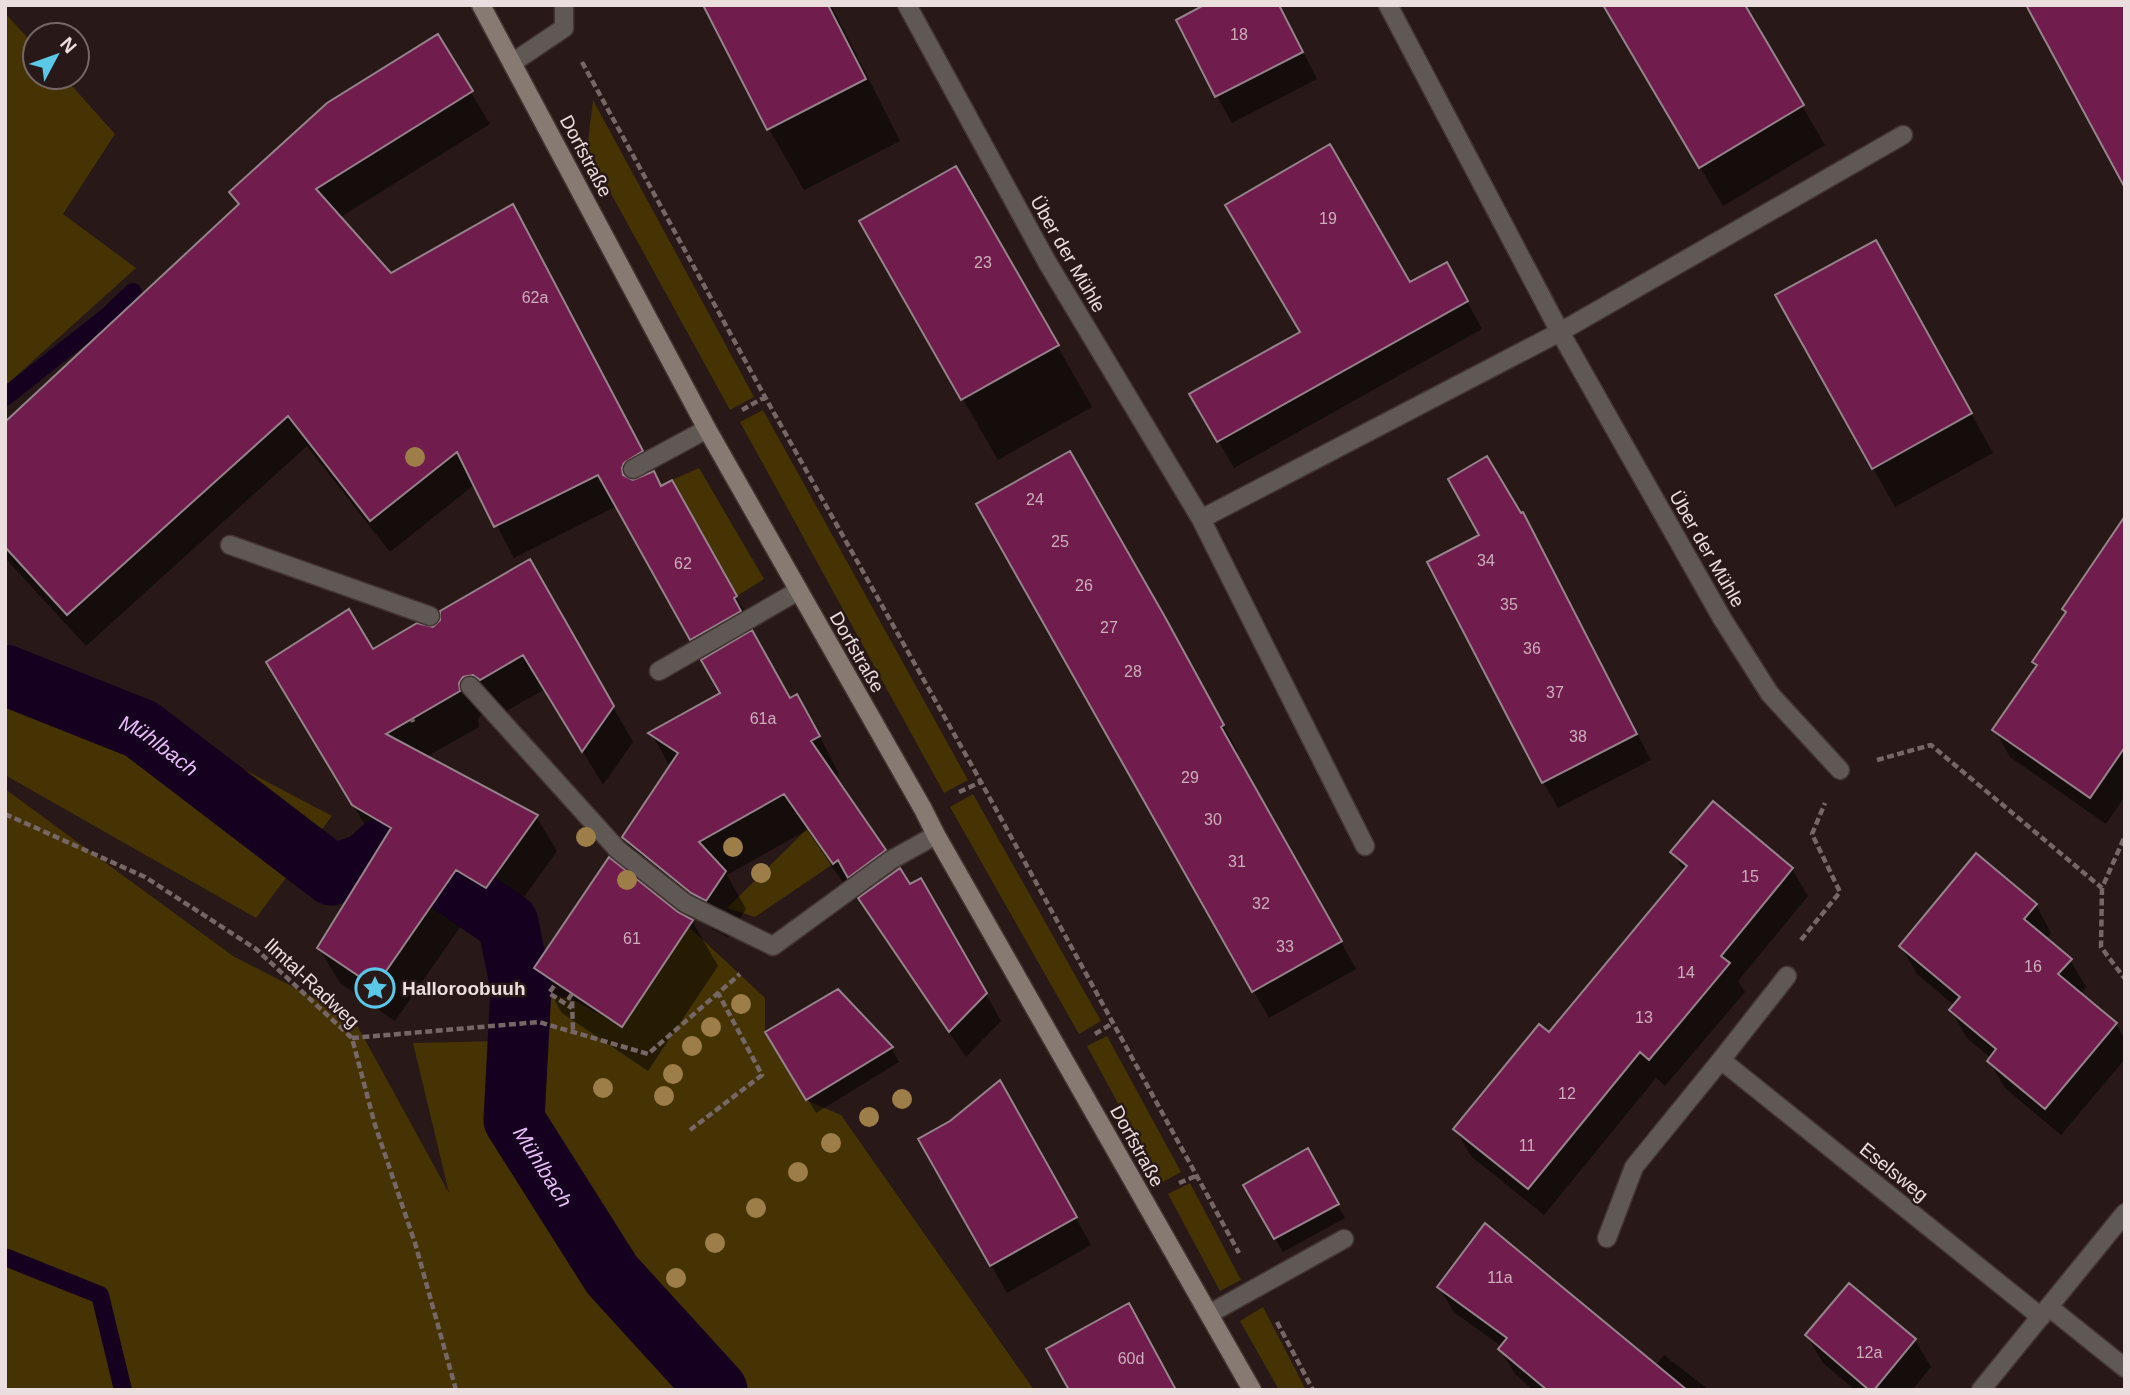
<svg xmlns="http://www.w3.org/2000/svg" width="2130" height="1395" font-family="Arial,sans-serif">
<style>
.green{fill:#453304}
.shadow{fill:#0007}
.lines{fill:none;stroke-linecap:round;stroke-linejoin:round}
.stream{stroke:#16001f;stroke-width:18}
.canal{stroke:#16001f;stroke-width:61}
.building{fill:#701d4e;stroke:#96828b;stroke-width:2}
.lane-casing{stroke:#433433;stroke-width:21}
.street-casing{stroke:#433433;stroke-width:21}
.secondary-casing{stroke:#433433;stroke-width:21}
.path{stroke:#766766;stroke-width:4.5;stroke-dasharray:7 3.5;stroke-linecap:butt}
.lane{stroke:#5f5854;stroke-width:18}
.street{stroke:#5f5854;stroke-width:18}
.secondary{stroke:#867a73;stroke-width:18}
.tree{fill:#9d7e48}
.labels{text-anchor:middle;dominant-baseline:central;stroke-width:5;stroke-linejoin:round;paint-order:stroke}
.number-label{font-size:16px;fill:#ccaeba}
.street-label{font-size:19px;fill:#ebdede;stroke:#281817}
.poi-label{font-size:19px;font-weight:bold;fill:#ebdede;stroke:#281817;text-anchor:start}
.water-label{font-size:21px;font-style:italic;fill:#e7bcf8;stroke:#281817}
</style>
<rect width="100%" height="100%" fill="#281817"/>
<path class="green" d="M 5,13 L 35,46 L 35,77 L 64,77 L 115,134 L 63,214 L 136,268 L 5,386 Z
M 593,100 L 754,397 L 730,410 L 587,150 Z
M 763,410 L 968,780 L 944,793 L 740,422 Z
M 699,468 L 764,579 L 737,596 L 672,480 Z
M 5,643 L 332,816 L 256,918 L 5,775 Z
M 5,789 L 233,956 L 353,1018 L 449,1193 L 413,1043 L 541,1040 L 539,1022 L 545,993 L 572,999 L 622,1027 L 689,927 L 765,998 L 765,1032 L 806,1100 L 841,1115 L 1034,1390 L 5,1390 Z
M 973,794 L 1101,1021 L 1079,1034 L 950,807 Z
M 808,828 L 833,864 L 755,917 L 727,908 Z
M 1107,1036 L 1181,1172 L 1161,1183 L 1087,1046 Z
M 1190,1183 L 1241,1280 L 1220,1291 L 1168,1194 Z
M 1263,1307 L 1306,1390 L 1279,1390 L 1240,1321 Z"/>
<path class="shadow" d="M 705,5 L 831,5 L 900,141 L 804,190 L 769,129 Z
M 1279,5 L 1317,79 L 1232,123 L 1217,96 Z
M 1605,5 L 1743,5 L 1825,145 L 1723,206 Z
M 437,37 L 490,124 L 339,218 L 391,275 L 530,238 L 659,484 L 661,488 L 671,482 L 754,628 L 751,630 L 790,700 L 818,733 L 839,774 L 834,777 L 897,872 L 910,886 L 921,880 L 1001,1021 L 966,1057 L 876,925 L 860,897 L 855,900 L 807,830 L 727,875 L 746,909 L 728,937 L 714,930 L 646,875 L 624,837 L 671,768 L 651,733 L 722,694 L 617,506 L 514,558 L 475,484 L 390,552 L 307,446 L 86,646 L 5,558 L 5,425 L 239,207 L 231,193 Z
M 956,168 L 1092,407 L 998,460 L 861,221 Z
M 1898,281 L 1993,453 L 1895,507 L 1873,468 Z
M 1410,284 L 1461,291 L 1482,329 L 1234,468 L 1191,394 Z
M 979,505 L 1180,646 L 1238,752 L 1235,754 L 1356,969 L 1269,1018 Z
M 1537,541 L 1651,760 L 1558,808 L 1543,782 Z
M 2125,555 L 2125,796 L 2106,824 L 2010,757 L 1995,730 L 2037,668 L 2034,662 L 2067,614 L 2064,609 Z
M 530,561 L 633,742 L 603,785 L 545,689 L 501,714 L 483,712 L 478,719 L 479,727 L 426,757 L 536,816 L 557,851 L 507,921 L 476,904 L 395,1021 L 340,983 L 319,948 L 383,845 L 374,840 L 288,697 L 372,651 L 433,629 Z
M 1673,852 L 1792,869 L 1808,896 L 1738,981 L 1745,992 L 1665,1086 L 1656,1078 L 1544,1215 L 1471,1156 L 1455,1129 L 1549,1034 L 1684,872 Z
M 2036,905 L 2051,933 L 2046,939 L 2070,960 L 2086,987 L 2080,994 L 2116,1024 L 2125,1040 L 2125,1059 L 2061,1135 L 2005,1088 L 1989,1061 L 1991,1058 L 1967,1038 L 1951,1010 L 1955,1006 L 1917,974 L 1901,947 Z
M 677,913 L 692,921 L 718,966 L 648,1071 L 562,1013 L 536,968 Z
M 837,991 L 892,1049 L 899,1062 L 816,1113 L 767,1033 Z
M 999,1083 L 1091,1245 L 1007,1293 L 920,1140 L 951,1122 Z
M 1307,1150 L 1345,1218 L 1283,1252 L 1245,1185 Z
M 1439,1287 L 1655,1366 L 1664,1355 L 1709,1390 L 1533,1390 L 1515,1374 L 1500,1349 L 1502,1347 L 1454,1312 Z
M 1807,1336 L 1915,1340 L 1931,1367 L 1912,1390 L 1855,1390 L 1823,1363 Z"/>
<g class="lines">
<path class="stream" d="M 5,397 L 109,315 L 133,292
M 5,1257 L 100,1295 L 123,1390"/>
<g class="canal">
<path id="s1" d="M 5,675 L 141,729 L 332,875 L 367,863 L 383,848 L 409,848"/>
<path id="s2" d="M 448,882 L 508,923 L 521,988 L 514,1120 L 612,1275 L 717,1390"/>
</g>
</g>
<path class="building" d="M 703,5 L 828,5 L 866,79 L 767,130 Z
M 1204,5 L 1279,5 L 1303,52 L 1215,97 L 1176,20 Z
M 1603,5 L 1745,5 L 1804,105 L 1699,168 Z
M 2026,5 L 2125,5 L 2125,188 Z
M 438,34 L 473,91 L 316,189 L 391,273 L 513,204 L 643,451 L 624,463 L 622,468 L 623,475 L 633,480 L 654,471 L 661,486 L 672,480 L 737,596 L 734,598 L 741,611 L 690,640 L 598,475 L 494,527 L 457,452 L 370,521 L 288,416 L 67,615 L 5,547 L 5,422 L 239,204 L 229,192 L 327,103 Z
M 1330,144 L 1410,282 L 1447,262 L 1468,301 L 1217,442 L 1189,394 L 1300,332 L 1225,205 Z
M 956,166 L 1059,345 L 961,400 L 859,221 Z
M 1876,240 L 1972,413 L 1872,469 L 1775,295 Z
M 1070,451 L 1165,617 L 1224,725 L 1221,727 L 1342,941 L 1252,992 L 976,504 Z
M 1487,456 L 1521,513 L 1523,512 L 1637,734 L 1542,783 L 1427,562 L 1479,535 L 1448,479 Z
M 2125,516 L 2125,747 L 2090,798 L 1992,730 L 2037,665 L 2032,662 L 2066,612 L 2062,609 Z
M 530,559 L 614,706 L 582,752 L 523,655 L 480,680 L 473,675 L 463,677 L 459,683 L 460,691 L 386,734 L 538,815 L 486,888 L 456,870 L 375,987 L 317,948 L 391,828 L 352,805 L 266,662 L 349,609 L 373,649 L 417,623 L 433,627 L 440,620 L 440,611 Z
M 752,630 L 790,698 L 797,694 L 820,736 L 811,741 L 886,850 L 848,878 L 838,860 L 833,864 L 784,794 L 699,842 L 726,871 L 706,901 L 691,893 L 622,837 L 678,753 L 648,733 L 720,693 L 701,660 Z
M 1713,801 L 1793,868 L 1721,956 L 1730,963 L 1649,1060 L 1640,1052 L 1528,1189 L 1453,1129 L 1539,1024 L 1549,1032 L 1687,866 L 1670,852 Z
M 1976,853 L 2037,904 L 2024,919 L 2072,959 L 2058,974 L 2117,1023 L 2045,1109 L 1987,1061 L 1996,1049 L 1949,1010 L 1960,997 L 1899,946 Z
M 609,857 L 678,912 L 693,920 L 622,1027 L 534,968 Z
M 900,868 L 910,884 L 921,878 L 987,993 L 949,1032 L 858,898 Z
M 838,989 L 893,1047 L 806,1100 L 765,1032 Z
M 1000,1080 L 1077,1217 L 990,1266 L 918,1139 L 950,1121 Z
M 1308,1148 L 1339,1204 L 1274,1239 L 1243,1185 Z
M 1485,1223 L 1555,1281 L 1687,1390 L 1547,1390 L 1498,1349 L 1507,1338 L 1437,1287 Z
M 1849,1283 L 1916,1339 L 1874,1390 L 1869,1390 L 1805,1335 Z
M 1129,1303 L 1176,1390 L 1069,1390 L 1046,1349 Z"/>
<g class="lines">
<g class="lane-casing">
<path id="lane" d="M 633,469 L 707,429
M 230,545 L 430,616
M 659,671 L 798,591
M 470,686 L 618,850 L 685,903 L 773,946 L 891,860 L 936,835
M 1209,1314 L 1344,1239"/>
</g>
<g class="street-casing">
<path id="street" d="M 907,5 L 1047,262 L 1201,519 L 1560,332 L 1903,135
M 1388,5 L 1560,332 L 1723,620 L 1770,694 L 1840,770
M 512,63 L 564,28 L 564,5
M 1201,519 L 1365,846
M 1721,1060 L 1787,976
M 1607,1238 L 1634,1167 L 1721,1060 L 2041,1317
M 2049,1307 L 2125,1368
M 1981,1390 L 2125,1213"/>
</g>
<g class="secondary-casing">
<path id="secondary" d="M 481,5 L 707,429 L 923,809 L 936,835 L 1252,1390"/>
</g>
<path class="path" d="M 582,62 L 765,397 L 981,782 L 1239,1253
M 742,410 L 765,397
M 412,719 L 413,722
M 1877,760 L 1931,745 L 2102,888 L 2125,836
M 959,792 L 981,782
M 5,814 L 145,877 L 256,949 L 352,1038 L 375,1125 L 415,1243 L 456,1390
M 2102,888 L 2101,947 L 2125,979
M 1801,940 L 1840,892 L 1812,834 L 1825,803
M 554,986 L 549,993 L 572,1008
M 572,994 L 569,998 L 572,999 L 573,1031
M 1095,1034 L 1113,1023
M 352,1038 L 539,1022 L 648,1054 L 740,974
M 690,1130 L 762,1075 L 718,993
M 1179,1183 L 1196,1176
M 1277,1322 L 1313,1390"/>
<use href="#lane" class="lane"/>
<use href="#street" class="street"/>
<use href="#secondary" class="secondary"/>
</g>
<g class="tree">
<circle cx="415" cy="457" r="10"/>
<circle cx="586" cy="837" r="10"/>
<circle cx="733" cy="847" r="10"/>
<circle cx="761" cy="873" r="10"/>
<circle cx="627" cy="880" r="10"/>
<circle cx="741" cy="1004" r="10"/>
<circle cx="711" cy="1027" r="10"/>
<circle cx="692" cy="1046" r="10"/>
<circle cx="673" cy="1074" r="10"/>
<circle cx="603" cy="1088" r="10"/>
<circle cx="664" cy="1096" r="10"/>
<circle cx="902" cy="1099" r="10"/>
<circle cx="869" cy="1117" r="10"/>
<circle cx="831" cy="1143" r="10"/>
<circle cx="798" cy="1172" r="10"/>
<circle cx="756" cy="1208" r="10"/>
<circle cx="715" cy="1243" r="10"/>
<circle cx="676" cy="1278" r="10"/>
</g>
<defs>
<g id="sight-ring" transform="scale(2.0125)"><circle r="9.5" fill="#281817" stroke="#5ac8e6" stroke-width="1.5"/><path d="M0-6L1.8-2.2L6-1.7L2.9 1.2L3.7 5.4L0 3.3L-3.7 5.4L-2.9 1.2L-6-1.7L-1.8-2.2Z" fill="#5ac8e6"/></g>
</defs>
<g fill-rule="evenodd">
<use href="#sight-ring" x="375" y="988"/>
</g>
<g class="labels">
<g class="number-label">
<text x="1239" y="34">18</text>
<text x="1328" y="218">19</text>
<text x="983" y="262">23</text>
<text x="535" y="297">62a</text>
<text x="1035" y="499">24</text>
<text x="1060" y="541">25</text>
<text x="1486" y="560">34</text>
<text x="683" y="563">62</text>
<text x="1084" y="585">26</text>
<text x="1509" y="604">35</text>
<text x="1109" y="627">27</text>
<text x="1532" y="648">36</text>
<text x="1133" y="671">28</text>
<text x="1555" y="692">37</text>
<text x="763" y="718">61a</text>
<text x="1578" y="736">38</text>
<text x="1190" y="777">29</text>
<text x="1213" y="819">30</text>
<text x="1237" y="861">31</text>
<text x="1750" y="876">15</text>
<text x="1261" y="903">32</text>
<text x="632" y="938">61</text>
<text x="1285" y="946">33</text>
<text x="2033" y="966">16</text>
<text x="1686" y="972">14</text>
<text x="1644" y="1017">13</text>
<text x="1567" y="1093">12</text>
<text x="1527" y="1145">11</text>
<text x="1500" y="1277">11a</text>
<text x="1869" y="1352">12a</text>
<text x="1131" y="1358">60d</text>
</g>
<g class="street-label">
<text transform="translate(586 156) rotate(62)">Dorfstraße</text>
<text transform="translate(1068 254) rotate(60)">Über der Mühle</text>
<text transform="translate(1707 549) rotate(60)">Über der Mühle</text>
<text transform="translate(857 652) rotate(60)">Dorfstraße</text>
<text transform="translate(312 983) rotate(43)">Ilmtal-Radweg</text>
<text transform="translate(1137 1146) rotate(61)">Dorfstraße</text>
<text transform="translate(1894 1172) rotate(39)">Eselsweg</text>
</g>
<g class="poi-label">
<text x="402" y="988">Halloroobuuh</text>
</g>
<g class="water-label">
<text stroke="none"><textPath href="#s1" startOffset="170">Mühlbach</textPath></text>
<text stroke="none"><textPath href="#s2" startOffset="326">Mühlbach</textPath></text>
</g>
</g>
<rect width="2130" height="1395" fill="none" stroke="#ebdede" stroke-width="14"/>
<g transform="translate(56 56) rotate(49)"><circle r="33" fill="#281817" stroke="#766767" stroke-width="2"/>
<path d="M0-5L12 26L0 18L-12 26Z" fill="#5ac8e6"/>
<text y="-10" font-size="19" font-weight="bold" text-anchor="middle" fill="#ebdede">N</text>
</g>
</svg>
